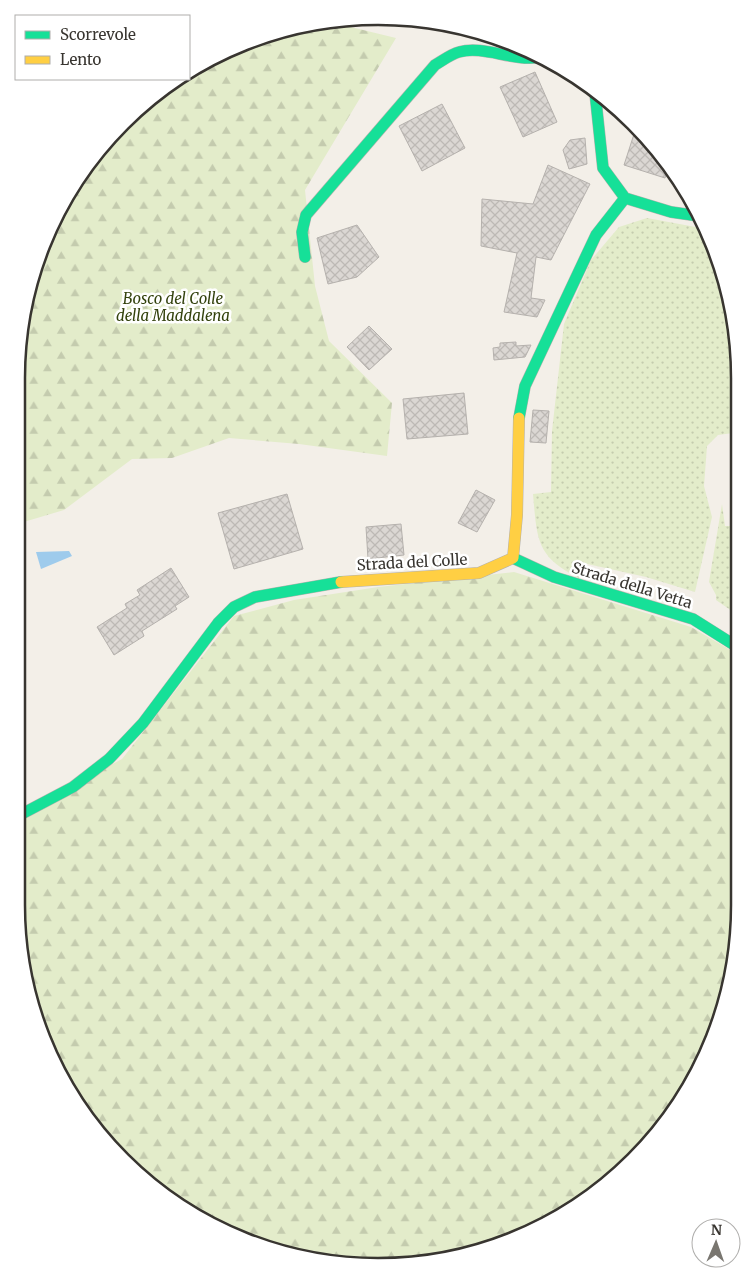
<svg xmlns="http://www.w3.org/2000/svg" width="756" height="1283" font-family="Merriweather,serif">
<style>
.grass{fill:url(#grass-dots)}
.forest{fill:url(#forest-firs)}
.water{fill:#9ecbec}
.building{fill:url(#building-cross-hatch);stroke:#b5b1ad}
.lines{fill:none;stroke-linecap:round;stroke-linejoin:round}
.fast-casing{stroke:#b4b1ad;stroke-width:12}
.slow-casing{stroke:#b4b1ad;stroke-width:12}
.fast{stroke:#16e098;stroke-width:11}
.slow{stroke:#ffcf43;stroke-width:11}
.labels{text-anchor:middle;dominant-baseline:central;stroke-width:5;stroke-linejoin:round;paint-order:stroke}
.park-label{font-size:15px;font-style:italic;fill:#33420d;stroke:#fff}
.street-label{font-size:15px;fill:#383530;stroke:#fff}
.rim{fill:none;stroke:#383530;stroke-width:2.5}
</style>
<defs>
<pattern id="grass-dots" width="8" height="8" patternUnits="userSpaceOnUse" patternTransform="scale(1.25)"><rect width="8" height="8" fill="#e3ecca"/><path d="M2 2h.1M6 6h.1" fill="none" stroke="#c4cbae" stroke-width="1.8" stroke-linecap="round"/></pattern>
<pattern id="forest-firs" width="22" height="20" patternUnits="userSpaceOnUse" patternTransform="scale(1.25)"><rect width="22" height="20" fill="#e3ecca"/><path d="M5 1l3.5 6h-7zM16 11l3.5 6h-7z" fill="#c4cbae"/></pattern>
<pattern id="building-cross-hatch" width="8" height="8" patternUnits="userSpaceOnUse" patternTransform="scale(1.25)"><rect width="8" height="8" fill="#dbd7d3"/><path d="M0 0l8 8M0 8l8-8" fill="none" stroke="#bdb9b5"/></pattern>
</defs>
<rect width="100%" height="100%" fill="#f3efe8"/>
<path class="grass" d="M 647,218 L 701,228 L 706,233 L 727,284 L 734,323 L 733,433 L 718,435 L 707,446 L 704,486 L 712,517 L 695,592 L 646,577 L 583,563 L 579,578 C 536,557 537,539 533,494 L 551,492 L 552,431 L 564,324 L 591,260 L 619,227 Z
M 722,504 L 725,526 L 739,526 L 739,616 L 716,600 L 716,595 L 709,582 Z"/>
<path class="forest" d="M 326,21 L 396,38 L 305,190 L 315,286 L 329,341 L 392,403 L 387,456 L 299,444 L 229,438 L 172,458 L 132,459 L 64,510 L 17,524 L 17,354 L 36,261 L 77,177 L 122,122 L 175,79 L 189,79 L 189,71 C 232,48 276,26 326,21 Z
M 514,572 L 691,627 L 739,655 L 739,929 L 720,1022 L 679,1106 L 598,1192 L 495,1247 L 378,1267 L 262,1248 L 158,1192 L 91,1125 L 35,1021 L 16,905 L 16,816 L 122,759 L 234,616 L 294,600 L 378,587 Z"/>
<path class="water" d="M 69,551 L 72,556 L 41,569 L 36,552 Z"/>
<path class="building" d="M 535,72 L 557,122 L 523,137 L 500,87 Z
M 442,104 L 465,148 L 422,171 L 399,126 Z
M 636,128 L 650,139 L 669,166 L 665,178 L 624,165 Z
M 585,138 L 587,164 L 569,169 L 563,150 L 570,140 Z
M 548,165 L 590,184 L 551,260 L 536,257 L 531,298 L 545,300 L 537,317 L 504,312 L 517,253 L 481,246 L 482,199 L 533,204 Z
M 357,225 L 379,257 L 357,277 L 328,284 L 317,238 Z
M 369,326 L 392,349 L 369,370 L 347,347 Z
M 516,342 L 516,346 L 531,345 L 525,357 L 494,360 L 493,348 L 500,347 L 500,343 Z
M 464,393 L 468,434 L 407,439 L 403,399 Z
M 533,410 L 549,411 L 546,443 L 530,442 Z
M 476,490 L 495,500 L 477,532 L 458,523 Z
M 287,494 L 303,549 L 234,569 L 218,513 Z
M 401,524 L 404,555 L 368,559 L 366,527 Z
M 171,568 L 189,597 L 175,606 L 177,609 L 142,631 L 144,636 L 114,655 L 97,627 L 127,608 L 125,604 L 140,595 L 137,590 Z"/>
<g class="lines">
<g class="fast-casing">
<path id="fast" d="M 595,92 L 603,168 L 625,198 L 671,212 L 699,216
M 305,257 L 302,232 L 306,215 L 435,65 C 442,61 451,54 459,52 C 484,45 513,62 540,57
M 519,418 L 525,386 L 596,235 L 625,198
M 513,558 L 554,577 L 693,619 L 739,648
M 16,817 L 73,787 L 109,759 L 143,723 L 218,623 L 234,607 L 255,597 L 341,582"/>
</g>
<g class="slow-casing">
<path id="slow" d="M 341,582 L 479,573 L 513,558 L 517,515 L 519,418"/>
</g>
<use href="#fast" class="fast"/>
<use href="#slow" class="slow"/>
</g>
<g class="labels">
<g class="park-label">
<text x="173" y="298">Bosco del Colle<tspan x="173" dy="17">della Maddalena</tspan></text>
</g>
<g class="street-label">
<text transform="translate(412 562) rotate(-3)">Strada del Colle</text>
<text transform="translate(632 585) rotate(17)">Strada della Vetta</text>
</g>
</g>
<path d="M0 0H756V1283H0ZM378 25H378A353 353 0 0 1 731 378V905A353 353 0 0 1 378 1258H378A353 353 0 0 1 25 905V378A353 353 0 0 1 378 25Z" fill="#fff" fill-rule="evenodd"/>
<path class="rim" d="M378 25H378A353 353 0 0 1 731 378V905A353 353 0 0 1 378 1258H378A353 353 0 0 1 25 905V378A353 353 0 0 1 378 25Z"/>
<rect x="15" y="15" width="175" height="65" fill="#ffffff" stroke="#afaeac"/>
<rect x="25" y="31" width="25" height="8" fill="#16e098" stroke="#afaeac"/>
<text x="60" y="40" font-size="15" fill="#383530">Scorrevole</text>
<rect x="25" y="56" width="25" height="8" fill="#ffcf43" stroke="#afaeac"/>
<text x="60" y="65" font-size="15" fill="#383530">Lento</text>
<g transform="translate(716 1243) rotate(2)"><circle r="24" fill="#ffffff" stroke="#afaeac"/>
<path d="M0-4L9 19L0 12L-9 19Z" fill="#797670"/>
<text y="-8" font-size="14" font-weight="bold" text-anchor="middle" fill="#383530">N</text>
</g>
</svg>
